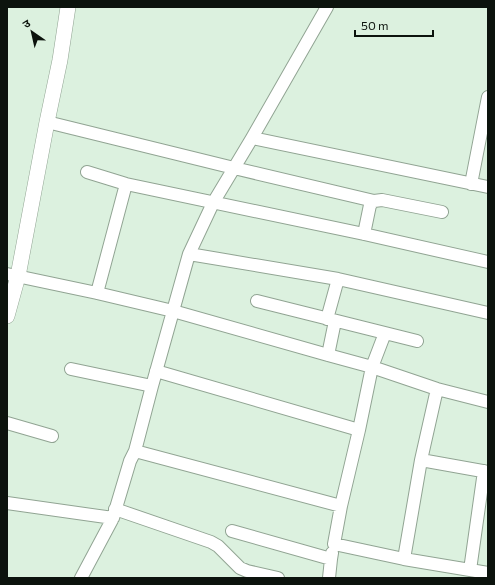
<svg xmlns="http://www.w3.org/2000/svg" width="495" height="585" font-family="Commissioner,'Noto Sans Devanagari',sans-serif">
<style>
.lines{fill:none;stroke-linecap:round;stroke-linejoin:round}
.minor-casing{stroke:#91a493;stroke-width:14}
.tertiary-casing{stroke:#91a493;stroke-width:16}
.minor{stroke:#fff;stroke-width:12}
.tertiary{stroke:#fff;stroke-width:15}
</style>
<rect width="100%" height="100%" fill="#dcf1df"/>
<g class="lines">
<g class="minor-casing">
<path id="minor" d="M 47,122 L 234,168 L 374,201
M 252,138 L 488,187
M 87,172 L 126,184 L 364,234 L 488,262
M 471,184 L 488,97
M 364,234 L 370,205 L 374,201 L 382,200 L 442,212
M 189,254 L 338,279 L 488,313
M 7,274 L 97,293 L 173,311 L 328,355 L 372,367 L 437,389 L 488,402
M 97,293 L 126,184
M 257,301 L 417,341
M 327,319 L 338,279
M 385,333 L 372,367 L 359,430 L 341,506 L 334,544 L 404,559 L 488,573
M 328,355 L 335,321
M 71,369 L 152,386
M 156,371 L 359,430
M 7,423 L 52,436
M 135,451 L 341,506
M 421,460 L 488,472
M 7,503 L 113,518
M 115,509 L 211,542 L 218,546 L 240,568 L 247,571 L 278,578
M 232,531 L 331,559
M 404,559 L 421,460 L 437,389
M 470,570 L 484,471
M 81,578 L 113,518 L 130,461 L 135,451 L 152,386 L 189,254 L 213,203 L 252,138 L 327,7
M 329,578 L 331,559 L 332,553"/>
</g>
<g class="tertiary-casing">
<path id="tertiary" d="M 7,316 L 18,276 L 47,122 L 60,60 L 68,7"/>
</g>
<use href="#minor" class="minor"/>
<use href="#tertiary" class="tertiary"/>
</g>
<rect width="495" height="585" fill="none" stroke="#0c130d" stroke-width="16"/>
<g transform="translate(32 32) rotate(326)" stroke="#dcf1df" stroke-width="3" paint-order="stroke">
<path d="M0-3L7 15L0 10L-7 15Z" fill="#0c130d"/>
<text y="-6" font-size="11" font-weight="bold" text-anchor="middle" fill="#0c130d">उ</text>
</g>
<path d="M355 30v6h78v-6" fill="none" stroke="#0c130d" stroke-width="2"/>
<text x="361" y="30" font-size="12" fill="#0c130d" stroke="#dcf1df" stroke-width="3" paint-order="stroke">50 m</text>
</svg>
